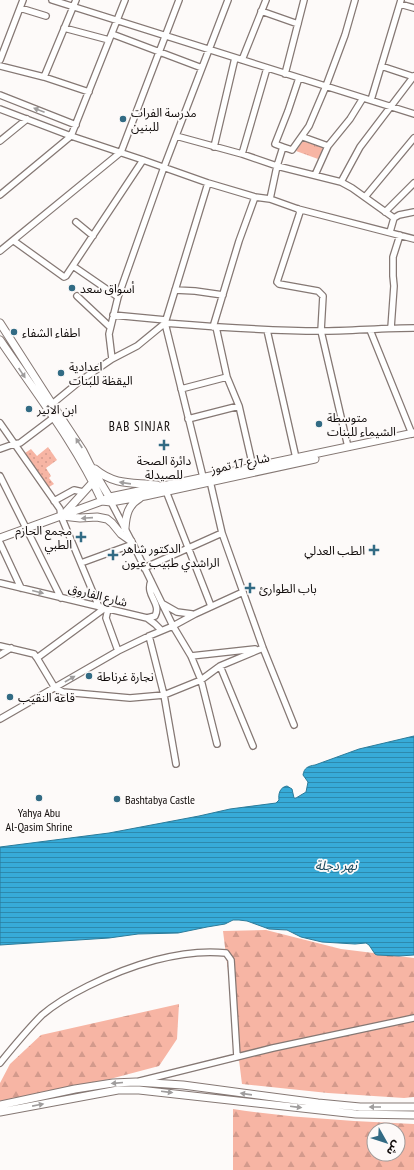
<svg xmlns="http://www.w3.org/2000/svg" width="414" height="1170" font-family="'PT Sans Narrow','Noto Sans Arabic',sans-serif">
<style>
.grass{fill:url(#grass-dots)}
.forest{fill:url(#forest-firs);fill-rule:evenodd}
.park{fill:url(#park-tufts)}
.water{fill:url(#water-rules);stroke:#2b7b9a}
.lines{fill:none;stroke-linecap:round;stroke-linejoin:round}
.minor-casing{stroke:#857874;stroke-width:8}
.major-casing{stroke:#857874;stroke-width:9}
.minor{stroke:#fff;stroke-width:5.5}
.major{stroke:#fff;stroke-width:7}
.oneway{fill:#9f9d9d}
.poi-dot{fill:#326b84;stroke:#fdfaf9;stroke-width:1.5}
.labels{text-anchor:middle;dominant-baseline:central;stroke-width:3.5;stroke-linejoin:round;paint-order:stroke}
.poi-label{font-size:12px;fill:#100b0a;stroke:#fdfaf9;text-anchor:start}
.street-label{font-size:12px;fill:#100b0a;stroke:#fdfaf9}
.neighbourhood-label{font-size:13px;letter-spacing:1px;fill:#100b0a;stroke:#fdfaf9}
.water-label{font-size:13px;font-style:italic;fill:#1d4b5f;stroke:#fdfaf9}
</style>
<defs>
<pattern id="grass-dots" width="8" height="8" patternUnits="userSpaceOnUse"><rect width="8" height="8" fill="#f7b5a4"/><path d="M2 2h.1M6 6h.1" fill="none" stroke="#d39a8c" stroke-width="1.8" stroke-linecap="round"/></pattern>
<pattern id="forest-firs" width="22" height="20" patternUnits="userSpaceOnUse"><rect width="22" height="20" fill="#f7b5a4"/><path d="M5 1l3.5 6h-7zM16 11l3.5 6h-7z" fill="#d39a8c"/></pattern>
<pattern id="park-tufts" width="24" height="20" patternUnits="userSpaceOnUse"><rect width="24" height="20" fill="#f7b5a4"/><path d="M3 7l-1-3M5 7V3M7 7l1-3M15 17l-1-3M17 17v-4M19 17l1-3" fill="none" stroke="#d39a8c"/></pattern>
<pattern id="water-rules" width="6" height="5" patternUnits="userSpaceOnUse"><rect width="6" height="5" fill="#37abd8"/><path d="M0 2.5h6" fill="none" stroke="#2d89ad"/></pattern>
</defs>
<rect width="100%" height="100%" fill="#fdfaf9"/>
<path class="grass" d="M 48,447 L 57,460 L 46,468 L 51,476 L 49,478 L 54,484 L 49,487 L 25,453 L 31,449 L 37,456 Z"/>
<path class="forest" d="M 266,930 L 341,949 L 414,958 L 414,1097 L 404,1098 L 328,1093 L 242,1084 L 223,931 Z
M 179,1004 L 177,1039 L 159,1066 L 110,1079 L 0,1105 L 0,1083 L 10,1064 L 41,1035 Z
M 233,1109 C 293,1118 354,1121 414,1124 L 414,1170 L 233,1170 ZM 374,1130 L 398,1130 L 398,1154 L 374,1154 Z"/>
<path class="park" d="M 303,141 L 323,148 L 318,159 L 296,151 Z"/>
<path class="water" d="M 414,736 L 414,955 L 399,956 L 377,955 L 375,954 L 369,945 L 366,943 L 355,944 L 322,942 L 301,937 L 287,930 L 269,929 L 247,921 L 239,920 L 233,920 L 225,924 L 207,927 L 178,933 L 138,934 L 109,938 L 0,945 L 0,847 L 109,833 L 199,816 L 230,809 L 276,803 L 279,800 C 278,794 280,787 287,786 L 292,789 L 294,798 L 296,798 L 306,792 L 308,782 L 303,775 C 304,768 308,766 315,765 L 359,749 Z"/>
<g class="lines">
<g class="minor-casing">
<path id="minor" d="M 52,0 L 414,114
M 400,4 L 414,8
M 20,8 L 46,16
M 261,11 L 298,24
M 64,28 L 109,40
M 112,34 L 202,68
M 0,60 L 23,0
M 242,60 L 266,0
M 0,66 L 44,77 L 89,92
M 381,66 L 414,77
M 285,74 L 304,0
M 44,77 L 76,0
M 0,95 L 76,125
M 371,100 L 401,0
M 0,109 L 71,136 L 143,160 L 208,183 L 255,197 L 270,199 L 298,209 L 414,239
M 176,136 L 242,154 L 277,166 L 341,182 L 352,188 L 394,218 L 390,232
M 303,137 L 328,146
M 0,141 L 27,119
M 214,147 L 235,58
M 283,147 L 275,144 L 288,111 L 299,78
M 242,154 L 267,68
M 315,175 L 328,146 L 350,119 L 363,98
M 341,182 L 360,147 L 414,76
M 0,195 L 71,136 L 125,0
M 365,197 L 414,138
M 270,199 L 277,166 L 283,147 L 292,150 L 309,126 L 326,86 L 345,35 L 355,0
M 298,209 L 300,212 L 277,282 L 279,284 L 318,291 L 323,296 L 321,331 L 348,447
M 385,212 L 414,183
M 394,218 L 399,215 L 414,212
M 76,222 L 93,236
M 14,241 L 64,277 L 66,276 L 143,160
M 0,251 L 121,152 L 179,0
M 73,266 L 118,297
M 175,290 L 195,291 L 223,295
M 77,296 L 110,327
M 113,315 L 166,320
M 213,327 L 239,241 L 255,197
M 216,327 L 227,377 L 239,406 L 253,467
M 391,328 L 394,286 L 393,276 L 393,257 L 400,235
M 267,330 L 296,458
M 370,330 L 412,434
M 112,359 L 109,334 L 118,297 L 164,167 L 228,0
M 181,389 L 227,377
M 52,404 L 80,381 L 112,359 L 137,346 L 165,323 C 217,327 268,331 320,331 C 351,331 383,328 414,328
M 188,419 L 239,406
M 0,423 L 60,509 L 61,516 L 99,607
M 0,449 L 14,444 L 20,443 L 53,418
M 0,476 L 61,598
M 203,477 L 165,323 L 208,183
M 210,481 L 222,533 L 263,648 L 294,725
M 166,491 L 211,606
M 54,501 L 74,490 L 83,492
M 111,502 L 133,544 L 173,626 L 191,656 L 201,680 L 217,744
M 0,543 L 21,588
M 81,563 L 133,544
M 144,568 L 222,533
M 0,583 L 147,618 L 155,616 C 162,603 145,596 151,581
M 163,604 L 177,612 L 192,614
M 108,609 L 106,618 L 118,651
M 147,618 L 155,624 L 161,630
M 149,636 L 164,695 L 176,764
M 0,646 L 34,654 L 37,658 L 55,688 L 63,692 L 130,698 L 164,695 L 201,680 L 220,666 L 263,648
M 0,655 L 11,648
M 191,656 L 255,649
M 37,658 L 105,608
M 220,666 L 253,746
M 0,719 L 118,651 L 149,636 L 173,626 L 195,614 L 243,592
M 0,1063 C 13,1047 27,1030 42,1015 C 56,1003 72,994 88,986 C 128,966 181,948 226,953 L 231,960 L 237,1057
M 140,1081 L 273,1048 L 414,1018"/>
</g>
<g class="major-casing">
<path id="major" d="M 0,323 L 52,404 L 83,451 L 90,465 L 111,500
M 0,340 C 36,393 76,444 102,501
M 95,469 C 115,486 134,482 157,485
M 102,501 L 111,502 L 145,496 L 315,459
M 63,515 L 93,482
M 62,516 L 80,518 L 97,517 L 107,519 L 112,523 L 121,534 L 131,541
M 125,528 C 126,515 128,505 140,498
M 0,538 L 102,501 L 110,497 L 414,433
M 0,1105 L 75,1089 L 113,1083 L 136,1082 L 183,1085 L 318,1103 L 360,1107 L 414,1107
M 0,1112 L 118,1090 L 139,1090 L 356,1114 L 414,1115"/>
</g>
<use href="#minor" class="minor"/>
<use href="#major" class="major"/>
</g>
<defs><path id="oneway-solid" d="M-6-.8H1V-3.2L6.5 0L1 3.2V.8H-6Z"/></defs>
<g class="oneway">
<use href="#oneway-solid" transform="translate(39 110) rotate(-159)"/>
<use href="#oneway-solid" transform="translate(22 373) rotate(56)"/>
<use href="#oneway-solid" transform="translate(79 443) rotate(-123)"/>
<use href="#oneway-solid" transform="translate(125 483) rotate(-172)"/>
<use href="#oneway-solid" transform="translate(87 518) rotate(176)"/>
<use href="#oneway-solid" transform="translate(38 592) rotate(14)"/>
<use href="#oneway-solid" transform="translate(70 679) rotate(-30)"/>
<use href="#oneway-solid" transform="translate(117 1083) rotate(175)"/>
<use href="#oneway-solid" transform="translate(167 1092) rotate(7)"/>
<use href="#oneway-solid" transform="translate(246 1094) rotate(-172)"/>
<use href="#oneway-solid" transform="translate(38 1105) rotate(-11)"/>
<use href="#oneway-solid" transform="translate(296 1107) rotate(7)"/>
<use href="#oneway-solid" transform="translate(375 1107) rotate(-180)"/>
</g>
<g class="poi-dot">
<circle cx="123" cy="119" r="4"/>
<circle cx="72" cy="288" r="4"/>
<circle cx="14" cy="332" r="4"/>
<circle cx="61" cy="373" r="4"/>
<circle cx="29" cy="409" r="4"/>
<circle cx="319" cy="424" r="4"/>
<path d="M162 439h4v4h4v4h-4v4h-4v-4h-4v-4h4z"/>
<path d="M79 531h4v4h4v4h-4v4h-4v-4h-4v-4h4z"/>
<path d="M372 544h4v4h4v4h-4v4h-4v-4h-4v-4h4z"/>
<path d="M111 549h4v4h4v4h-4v4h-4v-4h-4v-4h4z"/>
<path d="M248 582h4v4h4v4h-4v4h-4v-4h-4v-4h4z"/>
<circle cx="89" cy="676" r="4"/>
<circle cx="10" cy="697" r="4"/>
<circle cx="39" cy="798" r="4"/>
<circle cx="117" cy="799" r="4"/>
</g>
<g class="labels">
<g class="poi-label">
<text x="131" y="112">مدرسة الفرات<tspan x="131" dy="14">للبنين</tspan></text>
<text x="80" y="288">أسواق سعد</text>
<text x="22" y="332">اطفاء الشفاء</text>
<text x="69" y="366">اعدادية<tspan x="69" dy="14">اليقظة للبنات</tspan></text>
<text x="37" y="409">ابن الاثير</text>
<text x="327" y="417">متوسطة<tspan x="327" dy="14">الشيماء للبنات</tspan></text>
<text x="164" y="460" text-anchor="middle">دائرة الصحة<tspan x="164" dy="14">للصيدلة</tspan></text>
<text x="72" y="530" text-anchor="end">مجمع الحازم<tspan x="72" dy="14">الطبي</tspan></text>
<text x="122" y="548">الدكتور شاهر<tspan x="122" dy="14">الراشدي طبيب عيون</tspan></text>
<text x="365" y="550" text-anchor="end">الطب العدلي</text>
<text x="259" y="588">باب الطوارئ</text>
<text x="97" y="676">نجارة غرناطة</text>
<text x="18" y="697">قاعة النقيب</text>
<text x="125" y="799">Bashtabya Castle</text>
<text x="39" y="812" text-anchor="middle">Yahya Abu<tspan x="39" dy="14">Al-Qasim Shrine</tspan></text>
</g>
<g class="street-label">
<text transform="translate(240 463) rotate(-12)">شارع 17 تموز</text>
<text transform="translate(98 595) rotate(14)">شارع الفاروق</text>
</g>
<g class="neighbourhood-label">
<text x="140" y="426">BAB SINJAR</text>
</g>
<g class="water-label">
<text x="336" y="865">نهر دجلة</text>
</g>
</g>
<g transform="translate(386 1142) rotate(129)"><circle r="19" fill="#fdfaf9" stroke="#9e9a99"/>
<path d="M0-3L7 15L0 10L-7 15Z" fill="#326b84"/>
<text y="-6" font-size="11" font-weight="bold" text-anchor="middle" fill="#100b0a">ش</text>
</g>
</svg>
